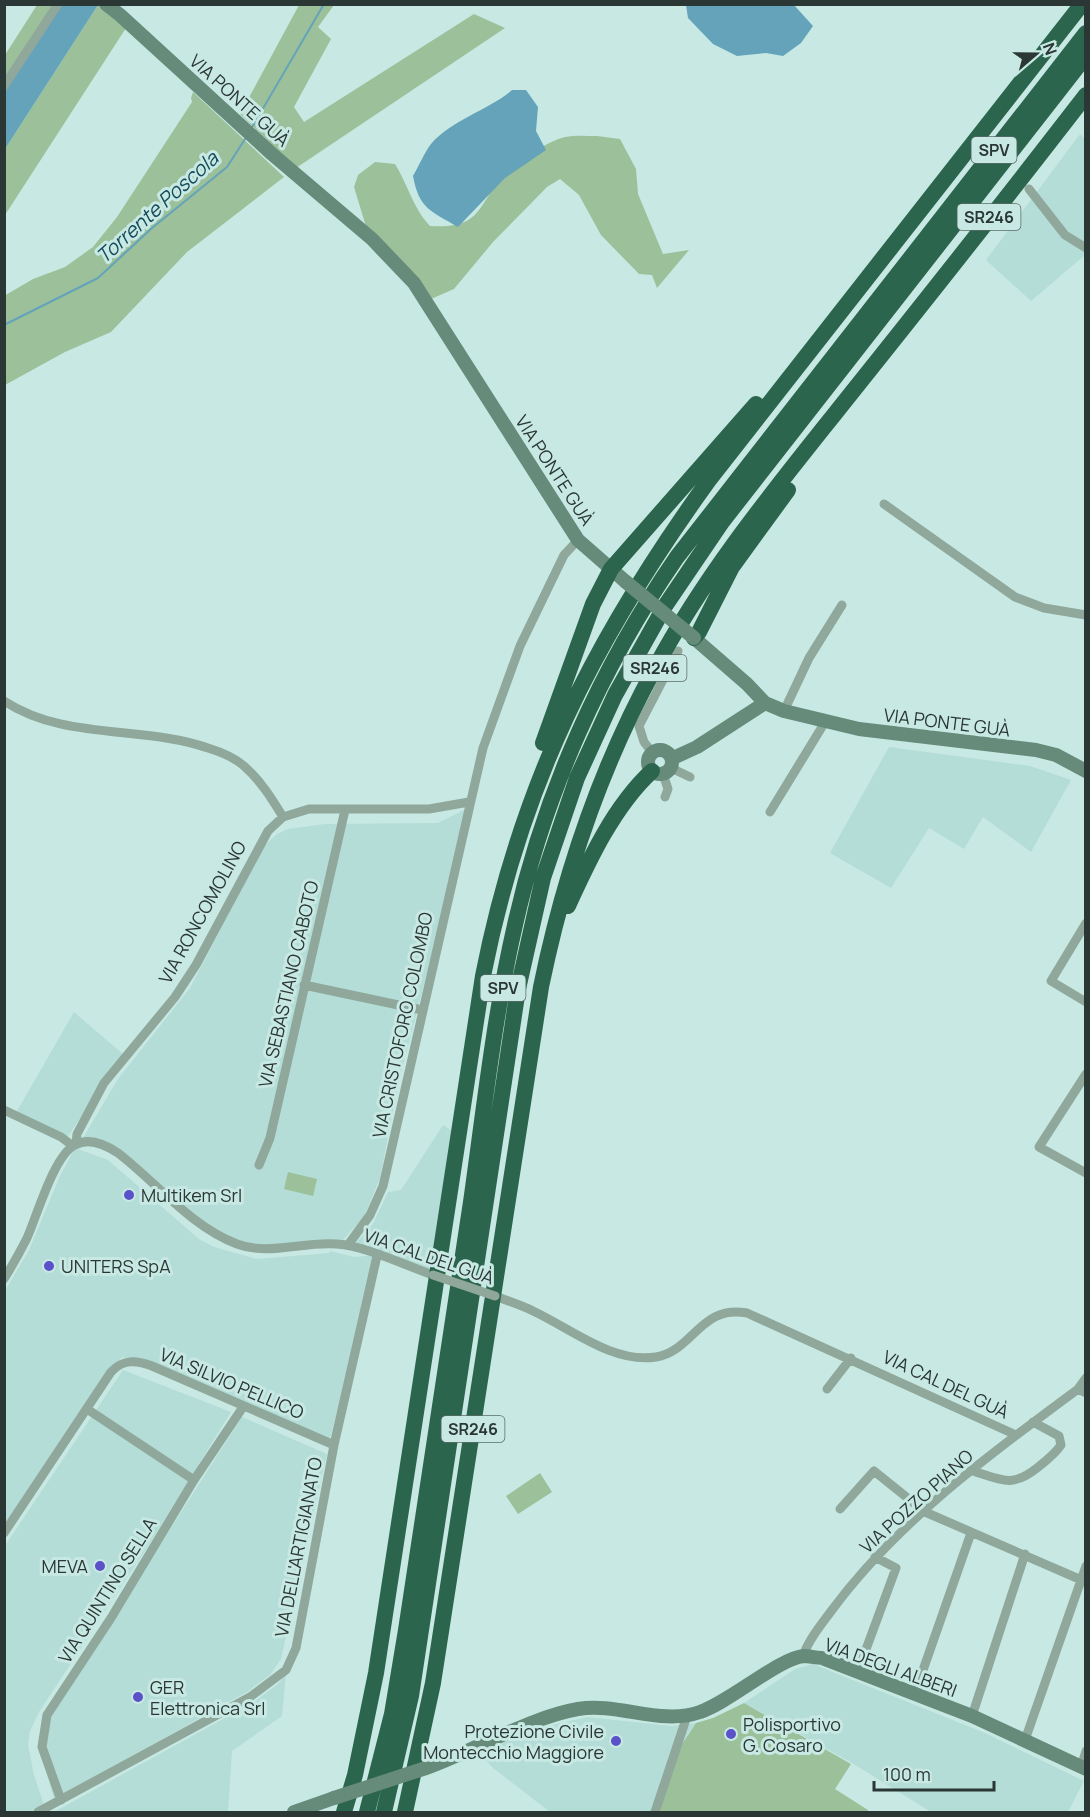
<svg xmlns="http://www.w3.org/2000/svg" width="1090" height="1817" font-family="Manrope,sans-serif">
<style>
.built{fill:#b3ddd6}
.green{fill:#9bc09a}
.water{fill:#64a3ba}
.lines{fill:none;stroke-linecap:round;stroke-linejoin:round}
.stream{stroke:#64a3ba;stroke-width:2}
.street{stroke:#8fa89b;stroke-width:9}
.secondary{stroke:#668b7a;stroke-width:14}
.highway{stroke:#2c654d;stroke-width:16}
.street-bridge{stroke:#8fa89b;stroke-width:9}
.secondary-bridge{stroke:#668b7a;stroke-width:14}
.poi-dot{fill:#5b51c9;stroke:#c8e9e3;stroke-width:2}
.labels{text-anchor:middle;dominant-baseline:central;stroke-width:6;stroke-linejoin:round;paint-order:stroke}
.shield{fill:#c8e9e3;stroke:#596c68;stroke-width:1.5}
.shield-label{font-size:16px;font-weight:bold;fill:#2a3734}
.street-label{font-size:18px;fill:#2a3734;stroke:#c8e9e3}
.poi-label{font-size:18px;fill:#2a3734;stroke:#c8e9e3;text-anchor:start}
.water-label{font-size:20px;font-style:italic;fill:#13495a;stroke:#c8e9e3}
</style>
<rect width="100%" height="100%" fill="#c8e9e3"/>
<path class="built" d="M 1080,134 L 1086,140 L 1085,255 L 1031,301 L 986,260 Z
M 889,747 L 1030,766 L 1071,780 L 1031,852 L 983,817 L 964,849 L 929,828 L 891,888 L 830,853 Z
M 470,807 L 398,1085 L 380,1178 L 364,1217 L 341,1242 L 257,1247 L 220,1237 L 143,1172 L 83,1138 L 118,1079 L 190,988 L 264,846 L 277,834 L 288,829 L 325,824 L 438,823 Z
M 74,1012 L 123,1054 L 67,1138 L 13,1118 Z
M 443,1125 L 454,1132 L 437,1275 L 379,1256 L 329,1442 L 208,1389 L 123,1357 L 109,1368 L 5,1525 L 5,1291 L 29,1250 L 60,1176 L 75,1148 L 108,1160 L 199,1239 L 214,1247 L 257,1259 L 329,1253 L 330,1251 L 354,1257 L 377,1255 L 354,1245 L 373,1224 L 388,1192 L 401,1190 Z
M 123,1370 L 231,1412 L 150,1543 L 39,1712 L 30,1731 L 28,1745 L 34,1775 L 44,1805 L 30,1812 L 5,1812 L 4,1547 Z
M 242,1417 L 327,1454 L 281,1659 L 270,1675 L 247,1692 L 54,1799 L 41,1754 L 49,1718 Z
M 813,1664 L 985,1733 L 1084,1781 L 1068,1812 L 931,1812 L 852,1763 L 744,1703 L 795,1669 Z
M 286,1674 L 282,1716 L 232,1751 L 228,1812 L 54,1812 L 254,1702 L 278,1684 Z
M 587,1717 L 672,1726 L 696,1723 L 688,1734 L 658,1812 L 550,1812 L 493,1768 L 477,1751 L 548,1726 Z"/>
<path class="green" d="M 37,5 L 53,5 L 5,79 L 5,55 Z
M 98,5 L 126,28 L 5,215 L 5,149 Z
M 299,5 L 334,5 L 318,27 L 331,39 L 294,107 L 304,122 L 474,14 L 505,28 L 296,168 L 240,114 Z
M 193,92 L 284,177 L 187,252 L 111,332 L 65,352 L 5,385 L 4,296 L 33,279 L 65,267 L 93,247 L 117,217 L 192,102 L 191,98 Z
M 597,136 L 620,139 L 636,169 L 638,194 L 663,254 L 689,250 L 657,288 L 652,275 L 639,274 L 601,235 L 579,195 L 560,179 L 547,187 L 493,242 L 454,289 L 431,299 L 368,233 L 354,187 L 358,175 L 375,162 L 395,164 C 408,185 413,208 430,226 C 487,230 477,199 509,170 C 524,157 546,142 565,137 C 575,135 587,136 597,136 Z
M 288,1172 L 317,1179 L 313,1196 L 284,1189 Z
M 540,1473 L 552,1492 L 518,1514 L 506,1496 Z
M 744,1703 L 851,1764 L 835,1789 L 868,1810 L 867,1812 L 658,1812 L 675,1755 L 696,1723 L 713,1718 Z"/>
<path class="water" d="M 53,5 L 98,5 L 5,149 L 5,79 Z
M 686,5 L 794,5 L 813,26 L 801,43 L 783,56 L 766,53 L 737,56 L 713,44 L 688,18 Z
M 512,90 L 526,90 L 538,107 L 536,131 L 546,150 L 505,178 L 458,227 C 431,211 419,209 413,176 C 419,166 424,153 431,144 C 451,120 489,110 512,90 Z"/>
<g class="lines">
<path class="stream" d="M 251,129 L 324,4
M 4,325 L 98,278 L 152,228 L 227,167 L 247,136"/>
<path class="street" d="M 4,86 L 58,4
M 1029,189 L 1065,235 L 1086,248
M 884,504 L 1015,597 L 1044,608 L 1086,615
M 4,701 C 65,741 142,725 208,748 C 221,752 234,757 244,766 C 261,781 272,799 283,817
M 784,711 L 809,658 L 842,605
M 652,752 L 644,742 L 639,726 L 678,651
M 671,768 L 690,777
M 663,774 L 668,789 L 665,797
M 770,812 L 825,722
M 1086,923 L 1051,981 L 1086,1002
M 304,985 L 422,1010
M 1086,1074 L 1039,1147 L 1086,1173
M 4,1110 L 61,1137 L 73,1146
M 76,1144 L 77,1134 L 104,1083 L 175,997 L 196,965 L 268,831 L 283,817 L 309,809 L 429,809 L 469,802
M 259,1165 L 270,1138 L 345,810
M 348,1245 L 370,1215 L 383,1186 L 483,748 L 520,646 L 564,555 L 578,540
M 4,1279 C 12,1266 20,1252 27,1238 C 37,1216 54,1155 75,1145 C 89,1137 106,1145 118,1153 C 157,1183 190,1226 237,1244 C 268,1256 304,1241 337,1244 C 366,1246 404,1265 433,1275
M 495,1296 C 508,1301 521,1305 533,1311 C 570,1328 613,1364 656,1357 C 693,1351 701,1304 747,1313 L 1016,1435
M 827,1389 L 851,1358
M 1078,1389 L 1086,1378
M 87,1409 L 194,1480
M 973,1471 C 1001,1480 1012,1488 1037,1468 C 1046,1461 1055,1454 1061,1445 L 1059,1436 L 1033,1422
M 840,1509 L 874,1471 L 925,1512 L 1086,1582
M 4,1533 L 111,1372 C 123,1359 136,1360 152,1366 L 334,1445
M 803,1656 C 809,1639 821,1625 832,1610 C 897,1522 990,1454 1078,1389 L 1086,1393
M 858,1671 L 896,1568 L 875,1557
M 915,1693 L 971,1533
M 972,1716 L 1025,1554
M 1025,1740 L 1086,1566
M 1081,1767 L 1086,1751
M 61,1800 L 42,1747 L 47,1715 L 111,1618 L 194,1480 L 243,1407
M 38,1812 L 250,1697 L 286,1670 L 296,1648 L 334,1445 L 377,1256
M 655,1812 L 687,1716"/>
<path class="secondary" d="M 106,4 L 120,15 L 272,154 L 372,239 L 414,283 L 578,540 L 626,582
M 694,638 L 747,684 L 765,703 L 784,711 L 859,729 L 1036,750 L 1056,755 L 1086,771
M648 762a12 12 0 1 1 24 0a12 12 0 1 1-24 0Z
M 673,758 L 697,747 L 765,703
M 426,1768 C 473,1751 531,1717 578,1709 C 618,1702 661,1726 700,1712 C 730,1702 779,1658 804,1656 C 809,1656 816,1658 822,1658 L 972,1716 L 1086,1769
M 294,1812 L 334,1798"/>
<path class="highway" d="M 694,638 L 699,632 L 732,567 L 788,490
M 543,743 L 593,604 L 611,569 L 756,404
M 568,906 C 589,860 614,806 652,771
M 344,1812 L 355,1775 L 376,1673 L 483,976 C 521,783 594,639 709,480 L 1082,4
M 367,1812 L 392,1714 L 406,1630 C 428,1488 449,1345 471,1202 C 484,1110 494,1016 515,925 C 544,794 601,667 677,557 L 1086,33
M 384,1812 L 411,1696 L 518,989 L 543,878 L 577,778 L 615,695 L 665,606 L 722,522 L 1086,56
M 405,1812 L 433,1683 L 541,987 C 564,875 600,768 655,668 C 708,569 780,483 849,396 C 929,296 1008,196 1086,95"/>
<path class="street-bridge" d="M 433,1275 L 495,1296"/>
<path class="secondary-bridge" d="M 626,582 L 694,638
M 334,1798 L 426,1768"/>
</g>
<g class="poi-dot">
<circle cx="129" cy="1195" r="6"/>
<circle cx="49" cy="1266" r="6"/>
<circle cx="100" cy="1566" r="6"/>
<circle cx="138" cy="1697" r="6"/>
<circle cx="731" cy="1734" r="6"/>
<circle cx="616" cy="1741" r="6"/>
</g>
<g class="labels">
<g class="shield">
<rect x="971.5" y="137" width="45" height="26" rx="4.5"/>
<rect x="957.5" y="204" width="63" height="26" rx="4.5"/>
<rect x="623.5" y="655" width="63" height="26" rx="4.5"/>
<rect x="480.5" y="975" width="45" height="26" rx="4.5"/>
<rect x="441.5" y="1416" width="63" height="26" rx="4.5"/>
</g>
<g class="shield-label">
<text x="994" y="150">SPV</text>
<text x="989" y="217">SR246</text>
<text x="655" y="668">SR246</text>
<text x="503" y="988">SPV</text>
<text x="473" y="1429">SR246</text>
</g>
<g class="street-label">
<text transform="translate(240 100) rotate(42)">VIA PONTE GUÀ</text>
<text transform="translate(555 470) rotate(57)">VIA PONTE GUÀ</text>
<text transform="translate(947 722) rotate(7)">VIA PONTE GUÀ</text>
<text transform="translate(202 912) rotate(-61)">VIA RONCOMOLINO</text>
<text transform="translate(288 984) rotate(-77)">VIA SEBASTIANO CABOTO</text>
<text transform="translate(402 1025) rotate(-78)">VIA CRISTOFORO COLOMBO</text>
<text transform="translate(429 1256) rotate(19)">VIA CAL DEL GUÀ</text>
<text transform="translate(232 1383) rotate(23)">VIA SILVIO PELLICO</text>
<text transform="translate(946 1384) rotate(25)">VIA CAL DEL GUÀ</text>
<text transform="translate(916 1501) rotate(-42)">VIA POZZO PIANO</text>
<text transform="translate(298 1547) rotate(-79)">VIA DELL'ARTIGIANATO</text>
<text transform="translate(107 1590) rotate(-58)">VIA QUINTINO SELLA</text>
<text transform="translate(891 1667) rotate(20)">VIA DEGLI ALBERI</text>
</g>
<g class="poi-label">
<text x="141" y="1195">Multikem Srl</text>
<text x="61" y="1266">UNITERS SpA</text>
<text x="88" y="1566" text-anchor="end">MEVA</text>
<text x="150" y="1687">GER<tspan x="150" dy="21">Elettronica Srl</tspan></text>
<text x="743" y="1724">Polisportivo<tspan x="743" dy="21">G. Cosaro</tspan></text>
<text x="604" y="1731" text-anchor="end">Protezione Civile<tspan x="604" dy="21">Montecchio Maggiore</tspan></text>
</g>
<g class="water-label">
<text transform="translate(157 207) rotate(-42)">Torrente Poscola</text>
</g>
</g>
<rect width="1090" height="1817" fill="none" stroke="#2a3734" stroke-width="12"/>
<g transform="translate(1036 54) rotate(70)" stroke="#c8e9e3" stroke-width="4.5" paint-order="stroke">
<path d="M0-4.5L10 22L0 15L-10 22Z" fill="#2a3734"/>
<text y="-9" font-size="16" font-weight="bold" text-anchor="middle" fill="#2a3734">N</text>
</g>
<path d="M874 1781v9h120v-9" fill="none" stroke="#2a3734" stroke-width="3"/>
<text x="883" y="1781" font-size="18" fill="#2a3734" stroke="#c8e9e3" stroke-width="4.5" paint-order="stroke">100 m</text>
</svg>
